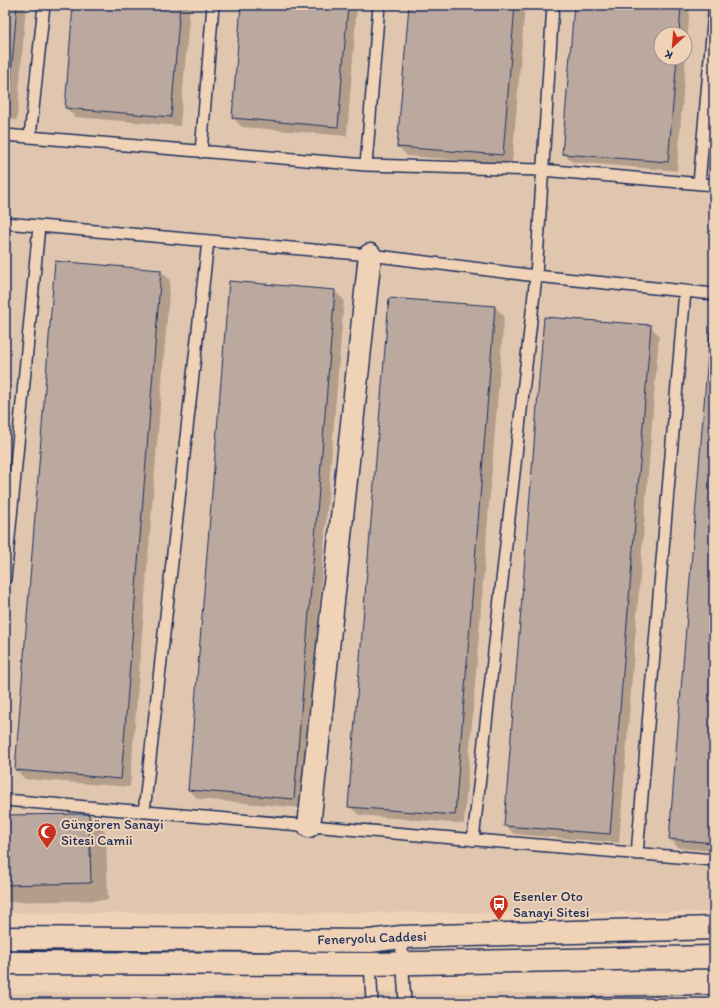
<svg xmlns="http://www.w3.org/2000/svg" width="719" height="1008" font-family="Itim,sans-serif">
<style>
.built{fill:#e0c6af;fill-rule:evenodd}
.shadow{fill:#0003;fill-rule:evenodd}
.building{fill:#bba9a0;stroke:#1b2f5e}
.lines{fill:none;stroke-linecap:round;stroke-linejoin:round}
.service-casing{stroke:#1b2f5e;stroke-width:14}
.minor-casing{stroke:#1b2f5e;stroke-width:25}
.secondary-casing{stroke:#1b2f5e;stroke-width:25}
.service{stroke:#f0d2b6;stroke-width:11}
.minor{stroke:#f0d2b6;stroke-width:22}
.secondary{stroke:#f0d2b6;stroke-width:22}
.labels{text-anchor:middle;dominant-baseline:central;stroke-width:4;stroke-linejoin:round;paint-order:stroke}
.poi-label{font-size:14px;fill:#1b2f5e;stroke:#f0d2b6;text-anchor:start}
.street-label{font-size:14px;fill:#1b2f5e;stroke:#f0d2b6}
</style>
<rect width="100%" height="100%" fill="#f0d2b6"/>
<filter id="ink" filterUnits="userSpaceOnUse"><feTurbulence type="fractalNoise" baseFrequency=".025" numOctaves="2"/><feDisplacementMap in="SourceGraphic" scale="8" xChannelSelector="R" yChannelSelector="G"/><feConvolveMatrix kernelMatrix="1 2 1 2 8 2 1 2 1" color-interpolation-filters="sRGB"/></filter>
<g filter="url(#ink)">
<path class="built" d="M 5,5 L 714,5 L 714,912 L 5,913 ZM 661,34 L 685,34 L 685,58 L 661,58 Z
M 5,993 L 714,993 L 714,1003 L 5,1003 Z"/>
<path class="shadow" d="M 5,5 L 26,5 L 17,120 L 5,119 Z
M 74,5 L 190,5 L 180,126 L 75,117 L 66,108 Z
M 242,5 L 357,5 L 347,136 L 242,127 L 233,118 Z
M 410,5 L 525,5 L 512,164 L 407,156 L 398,146 Z
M 575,5 L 690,5 L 677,171 L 572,162 L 563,153 ZM 661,34 L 685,34 L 685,58 L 661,58 Z
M 161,271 L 170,280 L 130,787 L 25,779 L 16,770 Z
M 334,291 L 344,300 L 303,808 L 198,799 L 189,790 Z
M 495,307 L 504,316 L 464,824 L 359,815 L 349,806 Z
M 650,326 L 659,335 L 619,843 L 514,834 L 505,825 Z
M 714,332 L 714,851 L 679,848 L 670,839 Z
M 89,815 L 106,833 L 108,900 L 7,902 L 5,900 L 5,816 Z"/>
<path class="building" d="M 5,5 L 17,5 L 8,112 L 5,111 Z
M 73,5 L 180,5 L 171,117 L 65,108 Z
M 241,5 L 348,5 L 338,127 L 232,118 Z
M 409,5 L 515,5 L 503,155 L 397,147 Z
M 574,5 L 681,5 L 679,34 L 661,34 L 661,58 L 677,58 L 668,162 L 562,154 Z
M 55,261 L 161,270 L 121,779 L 15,770 Z
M 229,281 L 335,290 L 294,799 L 188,790 Z
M 389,298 L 495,306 L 455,815 L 348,807 Z
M 544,317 L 651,325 L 610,834 L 504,826 Z
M 710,330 L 714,331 L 714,843 L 669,839 Z
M 89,814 L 91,883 L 5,885 L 5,815 Z"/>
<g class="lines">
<g class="service-casing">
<path id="service" d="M 5,135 L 366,165 L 542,170 L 714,185
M 30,137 L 44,5
M 201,152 L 213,5
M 366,165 L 379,5
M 699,184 L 714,12
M 5,223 L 370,255 L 536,276 L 714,294
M 5,579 L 39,226
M 5,800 L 714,860
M 144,812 L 208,241
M 473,840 L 536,276 L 553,5
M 637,854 L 685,291
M 401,937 L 405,1003
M 370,960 L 372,1003
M 595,1003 L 714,1001"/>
</g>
<g class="minor-casing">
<path id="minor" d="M 309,826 L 370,255"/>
</g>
<g class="secondary-casing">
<path id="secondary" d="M 5,938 L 370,941 L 401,937 L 714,928
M 5,963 L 370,964 L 714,957"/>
</g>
<use href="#service" class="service"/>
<use href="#minor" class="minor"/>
<use href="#secondary" class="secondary"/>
</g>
</g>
<defs>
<g id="mosque-pin" transform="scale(1)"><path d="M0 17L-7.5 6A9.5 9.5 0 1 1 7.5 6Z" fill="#c8321e" stroke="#f0d2b6"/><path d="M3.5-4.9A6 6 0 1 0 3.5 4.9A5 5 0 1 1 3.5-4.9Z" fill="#fff"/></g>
<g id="bus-pin" transform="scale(1)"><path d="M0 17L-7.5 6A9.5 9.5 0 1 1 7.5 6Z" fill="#c8321e" stroke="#f0d2b6"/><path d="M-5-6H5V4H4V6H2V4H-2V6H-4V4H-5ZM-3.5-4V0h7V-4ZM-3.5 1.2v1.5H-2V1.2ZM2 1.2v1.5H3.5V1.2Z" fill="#fff"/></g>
</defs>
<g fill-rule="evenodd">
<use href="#mosque-pin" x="47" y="832"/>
<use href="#bus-pin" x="499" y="904"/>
</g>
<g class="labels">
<g class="poi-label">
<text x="61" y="824">Güngören Sanayi<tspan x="61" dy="16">Sitesi Camii</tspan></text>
<text x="513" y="896">Esenler Oto<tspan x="513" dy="16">Sanayi Sitesi</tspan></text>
</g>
<g class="street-label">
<text transform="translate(372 938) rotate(-2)">Feneryolu Caddesi</text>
</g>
</g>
<rect width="719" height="1008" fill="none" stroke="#f0d2b6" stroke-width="20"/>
<rect x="10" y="10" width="699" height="988" fill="none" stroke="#1b2f5e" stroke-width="1.5" filter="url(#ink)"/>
<g transform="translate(673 46) rotate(206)"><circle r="19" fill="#f0d2b6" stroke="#9b9193"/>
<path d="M0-3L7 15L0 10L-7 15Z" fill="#c8321e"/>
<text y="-6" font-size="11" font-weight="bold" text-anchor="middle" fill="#1b2f5e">K</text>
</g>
</svg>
